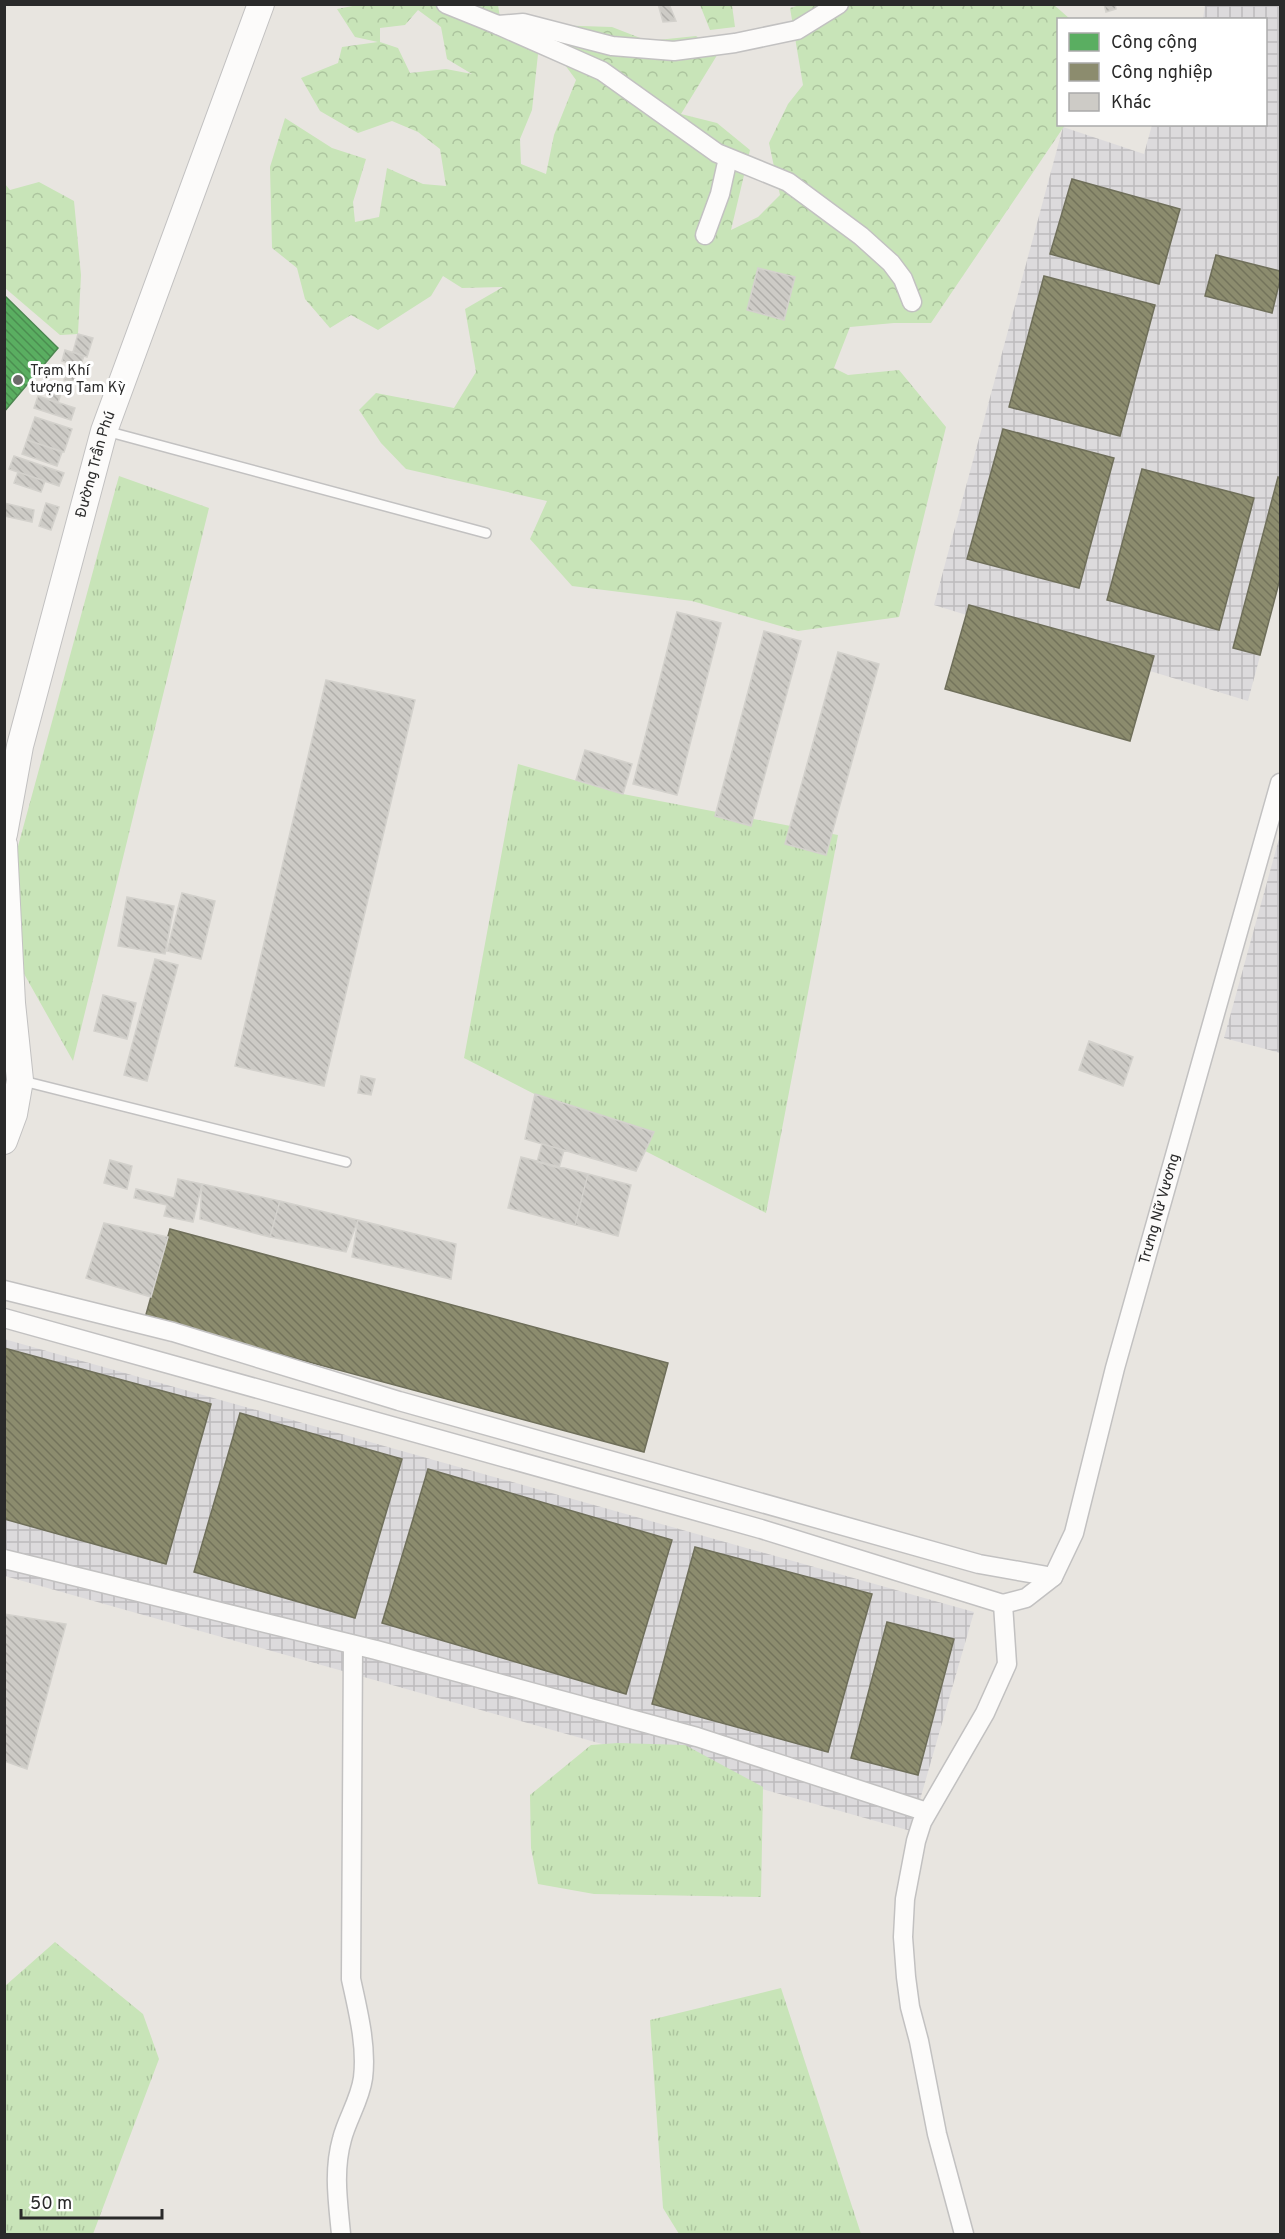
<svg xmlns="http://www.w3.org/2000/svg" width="1285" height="2239" font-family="Overpass,sans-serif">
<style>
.industrial{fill:url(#industrial-grid)}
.grass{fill:url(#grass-tufts)}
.forest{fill:url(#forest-crowns);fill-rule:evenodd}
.public{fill:url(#public-back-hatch);stroke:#4c8650;stroke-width:1.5}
.industry{fill:url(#industry-back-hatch);stroke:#6f6f5a;stroke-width:1.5}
.building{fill:url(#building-back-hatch);stroke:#d3d1cc;stroke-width:1.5}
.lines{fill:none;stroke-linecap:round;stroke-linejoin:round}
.service-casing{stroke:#c2c1c1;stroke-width:12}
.minor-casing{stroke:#c2c1c1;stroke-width:21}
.secondary-casing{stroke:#c2c1c1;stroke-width:28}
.service{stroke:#fcfbfa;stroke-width:9}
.minor{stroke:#fcfbfa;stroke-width:18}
.secondary{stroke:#fcfbfa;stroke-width:26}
.poi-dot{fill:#6c6b6a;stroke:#fff;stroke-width:2}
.labels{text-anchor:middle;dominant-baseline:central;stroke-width:6;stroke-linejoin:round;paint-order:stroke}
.poi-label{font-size:15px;fill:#2a2a2a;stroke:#fff;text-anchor:start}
.street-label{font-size:15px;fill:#2a2a2a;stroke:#fff}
</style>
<defs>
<pattern id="industrial-grid" width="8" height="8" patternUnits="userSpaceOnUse" patternTransform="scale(1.5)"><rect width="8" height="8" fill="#dcdadc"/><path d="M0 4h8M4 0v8" fill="none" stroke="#bdbbbd"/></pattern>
<pattern id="grass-tufts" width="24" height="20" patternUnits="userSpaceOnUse" patternTransform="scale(1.5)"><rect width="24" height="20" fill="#c8e4b8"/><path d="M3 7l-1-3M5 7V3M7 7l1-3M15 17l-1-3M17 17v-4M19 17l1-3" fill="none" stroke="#acc49e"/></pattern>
<pattern id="forest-crowns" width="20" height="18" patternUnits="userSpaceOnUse" patternTransform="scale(1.5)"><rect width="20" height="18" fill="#c8e4b8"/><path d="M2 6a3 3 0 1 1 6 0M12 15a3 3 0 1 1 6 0" fill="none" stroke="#acc49e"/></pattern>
<pattern id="public-back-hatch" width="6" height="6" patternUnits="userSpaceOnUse" patternTransform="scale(1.5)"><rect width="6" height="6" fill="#5aae61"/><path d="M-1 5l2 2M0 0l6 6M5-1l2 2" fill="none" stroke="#4b8e50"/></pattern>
<pattern id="industry-back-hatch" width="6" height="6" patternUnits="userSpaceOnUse" patternTransform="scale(1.5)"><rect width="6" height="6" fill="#8c8c6e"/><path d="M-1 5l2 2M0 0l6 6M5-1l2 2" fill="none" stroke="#73735b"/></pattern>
<pattern id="building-back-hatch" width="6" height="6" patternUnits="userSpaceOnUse" patternTransform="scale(1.5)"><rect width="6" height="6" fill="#cdcbc6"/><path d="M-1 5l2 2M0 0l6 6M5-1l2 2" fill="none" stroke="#b0aeaa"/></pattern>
</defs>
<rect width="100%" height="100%" fill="#e8e5e0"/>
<path class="industrial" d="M 1205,5 L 1280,5 L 1280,581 L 1248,701 L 934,605 L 1063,127 L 1144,154 L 1152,125 L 1266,124 L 1266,20 L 1203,19 Z
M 1280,835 L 1280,1053 L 1224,1038 Z
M 4,1339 L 974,1612 L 911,1831 L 5,1576 Z"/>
<path class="grass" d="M 119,476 L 209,508 L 73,1061 L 5,940 L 5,894 Z
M 518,764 L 623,794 L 838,835 L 766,1213 L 464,1058 Z
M 618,1743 L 685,1745 L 763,1787 L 761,1897 L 594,1894 L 538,1884 L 531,1848 L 530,1795 L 591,1745 Z
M 55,1942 L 143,2014 L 159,2059 L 93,2234 L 5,2234 L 5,1986 Z
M 781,1988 L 861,2234 L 679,2234 L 663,2208 L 650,2020 Z"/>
<path class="forest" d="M 363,4 L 498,5 L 502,30 L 538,54 L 532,110 L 520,139 L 521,164 L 546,174 L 554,135 L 576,80 L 557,54 L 519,24 L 612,27 L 648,41 L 696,36 L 719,52 L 681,114 L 717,123 L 750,150 L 731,230 L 758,217 L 780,195 L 769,143 L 788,104 L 803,85 L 790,8 L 803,4 L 1053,4 L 1070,19 L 1058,20 L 1058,124 L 1065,125 L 931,323 L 894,323 L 850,327 L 834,368 L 848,375 L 899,370 L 946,427 L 899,617 L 798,631 L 692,601 L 572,586 L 530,539 L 547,501 L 406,469 L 381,443 L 359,410 L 376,393 L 454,408 L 476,372 L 465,309 L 503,287 L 462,288 L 443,276 L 431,296 L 378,330 L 351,315 L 330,328 L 305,299 L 297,268 L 272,248 L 270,167 L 285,118 L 332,148 L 366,159 L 353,202 L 355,222 L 379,217 L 387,168 L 423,184 L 446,186 L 440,149 L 418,132 L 392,121 L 358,133 L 320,111 L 301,78 L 338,63 L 342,47 L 378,42 L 355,37 L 337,9 ZM 418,10 L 441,27 L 447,59 L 472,74 L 446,69 L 410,73 L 398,48 L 380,42 L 380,28 L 405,25 Z
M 700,5 L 732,5 L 735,27 L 710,30 Z
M 39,182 L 74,201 L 81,275 L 78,334 L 60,335 L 5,288 L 5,184 L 10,190 Z"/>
<path class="public" d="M 4,295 L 58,348 L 4,412 Z"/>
<path class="industry" d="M 1072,179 L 1180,209 L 1159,284 L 1050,254 Z
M 1216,255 L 1280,271 L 1280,280 L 1272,313 L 1205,296 Z
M 1044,276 L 1155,305 L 1120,436 L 1009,407 Z
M 1003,429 L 1114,458 L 1079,588 L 967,559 Z
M 1142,469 L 1254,498 L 1219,630 L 1107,600 Z
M 1278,477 L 1280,478 L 1280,579 L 1260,655 L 1233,648 Z
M 969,605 L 1154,656 L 1130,741 L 945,689 Z
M 170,1229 L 668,1363 L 644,1452 L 145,1318 Z
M 4,1348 L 211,1404 L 166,1564 L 4,1519 Z
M 240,1413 L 402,1459 L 355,1618 L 194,1572 Z
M 428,1469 L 672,1540 L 626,1694 L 382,1623 Z
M 695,1547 L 872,1594 L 828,1752 L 652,1704 Z
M 887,1622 L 954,1639 L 918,1775 L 851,1758 Z"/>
<path class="building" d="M 658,4 L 669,4 L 676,21 L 663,22 Z
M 1104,4 L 1115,4 L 1116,9 L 1106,12 Z
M 758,268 L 795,277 L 784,320 L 747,310 Z
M 78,334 L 93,338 L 87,357 L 73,352 Z
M 65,350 L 84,356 L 80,367 L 62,361 Z
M 69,366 L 82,371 L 77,384 L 64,380 Z
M 56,381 L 64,384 L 58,403 L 49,400 Z
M 38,396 L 75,408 L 71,420 L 34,408 Z
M 35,417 L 72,429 L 64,452 L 27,440 Z
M 27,440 L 62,452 L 57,466 L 22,454 Z
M 14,456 L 64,473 L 59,486 L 9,469 Z
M 18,472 L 45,481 L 41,492 L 14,483 Z
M 4,503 L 34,510 L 32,522 L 4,516 Z
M 46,503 L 59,507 L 51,530 L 39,526 Z
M 677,612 L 721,623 L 677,795 L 633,784 Z
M 764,631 L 801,641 L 751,826 L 715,816 Z
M 838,652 L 879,664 L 826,855 L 785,844 Z
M 326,680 L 415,700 L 324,1086 L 235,1066 Z
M 585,750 L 632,764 L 623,794 L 576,780 Z
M 182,893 L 215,901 L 201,959 L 167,951 Z
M 127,897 L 174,906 L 165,954 L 118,946 Z
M 155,959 L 178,965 L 147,1081 L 124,1075 Z
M 103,995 L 136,1003 L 127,1039 L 94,1031 Z
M 1089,1041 L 1133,1057 L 1123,1086 L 1079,1070 Z
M 361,1076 L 375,1079 L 371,1095 L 358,1093 Z
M 535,1094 L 654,1132 L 636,1171 L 525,1139 Z
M 542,1144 L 564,1150 L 559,1168 L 537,1162 Z
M 521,1157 L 588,1174 L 575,1225 L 508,1208 Z
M 110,1160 L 132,1166 L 127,1189 L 104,1183 Z
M 588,1174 L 631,1185 L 618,1236 L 575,1225 Z
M 178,1179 L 202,1184 L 193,1222 L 164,1216 L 167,1205 L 134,1198 L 136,1189 L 174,1198 Z
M 202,1184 L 280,1201 L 270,1237 L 200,1219 Z
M 280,1201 L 358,1220 L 346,1252 L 270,1237 Z
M 358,1220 L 456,1244 L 451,1279 L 352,1257 Z
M 104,1223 L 168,1237 L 151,1297 L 86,1278 Z
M 4,1614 L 66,1624 L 27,1769 L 4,1761 Z"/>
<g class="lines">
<g class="service-casing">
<path id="service" d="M 106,431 L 486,533
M 23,1081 L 346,1162"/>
</g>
<g class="minor-casing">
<g id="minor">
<path d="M 446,4 L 498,25 L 523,23 L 612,46 L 674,51 L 735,43 L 797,30 L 839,4"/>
<path d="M 498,25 L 602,71 L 717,153 L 788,182 L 861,236 L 891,263 L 903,279 L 912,302"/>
<path d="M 705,235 L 720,194 L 728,158"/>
<path d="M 4,1290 L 173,1332 L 399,1401 L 979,1564 L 1053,1577"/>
<path d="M 4,1318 L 761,1529 L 1003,1604"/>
<path d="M 4,1559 L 376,1650 L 697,1737 L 927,1812"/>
<path id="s1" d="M 1003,1604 L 1026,1598 L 1053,1577 L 1074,1533 L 1115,1368 L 1280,783"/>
<path d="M 341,2234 C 338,2202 333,2171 342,2139 C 347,2119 360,2100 363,2078 C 367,2046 358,2011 351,1979 L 353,1645"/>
<path d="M 964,2234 L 937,2134 L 919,2041 L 910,2007 L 906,1977 L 903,1937 L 905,1899 L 916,1841 L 922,1822 L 985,1713 L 1007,1664 L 1003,1604"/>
</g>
</g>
<g class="secondary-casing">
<g id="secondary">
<path id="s2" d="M 4,834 L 20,746 L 104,431 L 261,4"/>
<path d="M 4,845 L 12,1003 L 20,1080 L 14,1114 L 4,1141"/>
</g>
</g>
<use href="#service" class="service"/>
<use href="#minor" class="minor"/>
<use href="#secondary" class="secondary"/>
</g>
<circle class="poi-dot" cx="18" cy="380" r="6"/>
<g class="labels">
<g class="poi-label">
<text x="30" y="371">Trạm Khí<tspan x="30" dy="17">tượng Tam Kỳ</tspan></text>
</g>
<g class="street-label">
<text stroke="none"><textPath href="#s2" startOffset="381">Đường Trần Phú</textPath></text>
<text stroke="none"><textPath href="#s1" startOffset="442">Trưng Nữ Vương</textPath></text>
</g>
</g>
<rect width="1285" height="2239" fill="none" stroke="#2a2a2a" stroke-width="12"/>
<rect x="1057" y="18" width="210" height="108" fill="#ffffff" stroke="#aaaaaa" stroke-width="1.5"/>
<rect x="1069" y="33" width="30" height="18" fill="#5aae61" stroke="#aaaaaa" stroke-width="1.5"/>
<text x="1111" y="48" font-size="18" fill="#2a2a2a">Công cộng</text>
<rect x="1069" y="63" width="30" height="18" fill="#8c8c6e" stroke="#aaaaaa" stroke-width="1.5"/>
<text x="1111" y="78" font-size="18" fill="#2a2a2a">Công nghiệp</text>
<rect x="1069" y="93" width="30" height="18" fill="#cdcbc6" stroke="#aaaaaa" stroke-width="1.5"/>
<text x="1111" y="108" font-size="18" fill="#2a2a2a">Khác</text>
<path d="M21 2209v9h141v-9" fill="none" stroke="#2a2a2a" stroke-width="3"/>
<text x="30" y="2209" font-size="18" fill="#2a2a2a" stroke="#ffffff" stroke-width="4.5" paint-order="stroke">50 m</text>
</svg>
